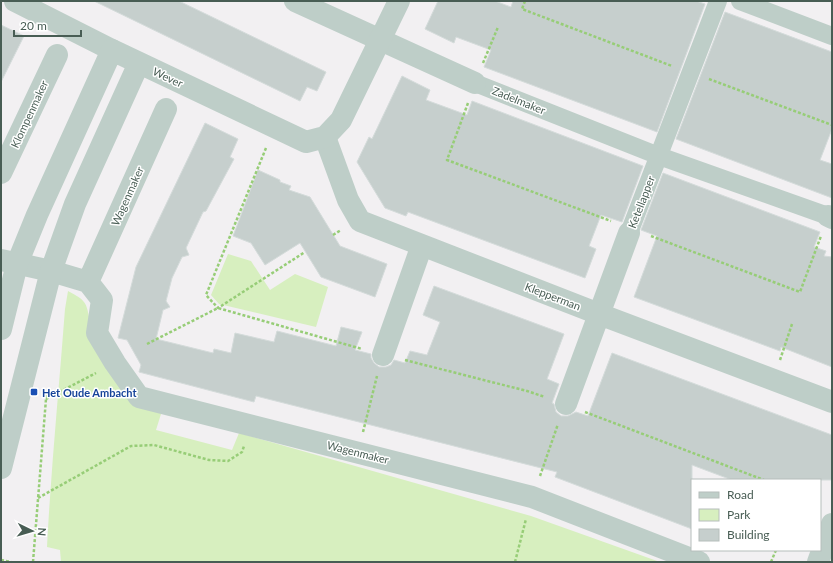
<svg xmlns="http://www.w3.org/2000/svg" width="833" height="563" font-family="Lato,sans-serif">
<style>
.green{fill:#d7efbf}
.building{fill:#c6cfcd;stroke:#d4dbda}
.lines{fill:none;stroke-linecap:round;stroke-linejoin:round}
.path{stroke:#97cd77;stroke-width:2.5;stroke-dasharray:3 2;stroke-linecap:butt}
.pedestrian{stroke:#becec8;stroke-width:18}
.minor{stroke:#becec8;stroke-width:22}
.tertiary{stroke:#becec8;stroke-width:22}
.transit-dot{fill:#1a4fb4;stroke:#fff;stroke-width:1.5}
.labels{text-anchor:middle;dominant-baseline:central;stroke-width:3;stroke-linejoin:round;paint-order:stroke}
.street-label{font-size:11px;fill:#485d54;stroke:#fff}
.transit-label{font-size:11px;font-weight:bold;fill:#164399;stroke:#fff;text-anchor:start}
</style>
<rect width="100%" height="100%" fill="#f2f0f2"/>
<path class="green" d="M 228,254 L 251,261 L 270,290 L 295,274 L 328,287 L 316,327 L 219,304 L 211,295 Z
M 68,291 C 86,301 86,301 90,321 L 161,414 L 156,430 L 232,450 L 239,433 L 250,436 L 531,516 L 660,562 L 61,562 L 60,550 L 47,547 C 51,468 59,389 65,309 Z"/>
<path class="building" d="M 94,1 L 177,1 L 181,2 L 326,72 L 317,91 L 307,87 L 300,101 Z
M 438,1 L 495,1 L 511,7 L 513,1 L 696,1 L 705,4 L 657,132 L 484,67 L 491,50 L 456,37 L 454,43 L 425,29 Z
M 725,12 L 832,52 L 832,129 L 820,160 L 832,164 L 832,198 L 676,139 Z
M 1,25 L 24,36 L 1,82 Z
M 402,76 L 430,90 L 426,100 L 467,115 L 472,101 L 643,166 L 622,222 L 601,215 L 589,246 L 596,249 L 585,278 L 408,212 L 406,216 L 385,208 L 357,162 L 369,137 L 372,139 Z
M 205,123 L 238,139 L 230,157 L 234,159 L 206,211 L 203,212 L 186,248 L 189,255 L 182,257 L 172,278 L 166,301 L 170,307 L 163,310 L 156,339 L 213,353 L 214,349 L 231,353 L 235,333 L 274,342 L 277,331 L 336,346 L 341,327 L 362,332 L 355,350 L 371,354 L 371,358 L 374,363 L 379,367 L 386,367 L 391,365 L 394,360 L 405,363 L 410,351 L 427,355 L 440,322 L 423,315 L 434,286 L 564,334 L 547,379 L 559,384 L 552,403 L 554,404 L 556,412 L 561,416 L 568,416 L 576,412 L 588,416 L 612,353 L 832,435 L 832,480 L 732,480 L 692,465 L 692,529 L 555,477 L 557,472 L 256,396 L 254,402 L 139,372 L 141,365 L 127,340 L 118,338 L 136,267 Z
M 258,170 L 280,180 L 280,182 L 291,186 L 289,190 L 310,197 L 340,246 L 387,264 L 375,297 L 321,277 L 300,243 L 265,265 L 251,243 L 233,236 Z
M 663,173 L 820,232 L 814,247 L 826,251 L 824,256 L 832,257 L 832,367 L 781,347 L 780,351 L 634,297 L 657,236 L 641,230 Z"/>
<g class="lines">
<path class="path" d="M 525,1 L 522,9 L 672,66
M 483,63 L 498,27
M 709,79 L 832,125
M 468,103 L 447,160 L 611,221
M 266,148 L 206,295 L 218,308 L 305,252
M 333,235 L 341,230
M 651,236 L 800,292 L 821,236
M 147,344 L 218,308 L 362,349
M 405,360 L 527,391 L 545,397
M 780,360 L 792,324
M 46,399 L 96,373
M 585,412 L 764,480
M 363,432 L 377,376
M 540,476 L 558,424
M 38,498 L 131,446 L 154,445 L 209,460 L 228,461 L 242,452 L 244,446
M 1,560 L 11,562
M 33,562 L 46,399 L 45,391
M 515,562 L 526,519
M 771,562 L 776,550"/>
<path class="pedestrian" d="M 740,1 L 832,36
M 475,83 L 659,156 L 828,216
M 629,233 L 718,1"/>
<path class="minor" d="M 15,1 L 112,50
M 295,1 L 475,83
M 325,137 L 348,200 L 360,221 L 599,314 L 832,402
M 1,173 L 57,55
M 828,216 L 832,218
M 1,260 L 51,271 L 88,282 L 102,300 L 97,333 L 115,363 L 139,397 L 532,497 L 699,562
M 88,282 L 166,109
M 383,355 L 422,245
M 566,404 L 629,233
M 818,562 L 832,524"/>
<path class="tertiary" d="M 1,329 L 17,264 L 37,215 L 112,50 L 306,142 L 325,137 L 341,120 L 399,1
M 1,468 L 51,271 L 75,204 L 139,63"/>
</g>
<rect class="transit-dot" x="30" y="388" width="8" height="8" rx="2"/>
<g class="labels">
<g class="street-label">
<text transform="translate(168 77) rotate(25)">Wever</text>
<text transform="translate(519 100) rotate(22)">Zadelmaker</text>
<text transform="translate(29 114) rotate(-65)">Klompenmaker</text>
<text transform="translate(127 196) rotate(-66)">Wagenmaker</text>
<text transform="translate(641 202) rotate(-69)">Ketellapper</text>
<text transform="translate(553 296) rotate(21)">Klepperman</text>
<text transform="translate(358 452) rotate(14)">Wagenmaker</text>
</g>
<g class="transit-label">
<text x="42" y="392">Het Oude Ambacht</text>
</g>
</g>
<rect width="833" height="563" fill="none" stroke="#485d54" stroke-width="4"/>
<rect x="691" y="479" width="130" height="72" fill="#ffffff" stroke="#b6bebb"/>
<rect x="699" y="492" width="20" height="6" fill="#becec8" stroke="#b6bebb"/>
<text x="727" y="499" font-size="12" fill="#485d54">Road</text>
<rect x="699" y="509" width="20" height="12" fill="#d7efbf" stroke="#b6bebb"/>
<text x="727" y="519" font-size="12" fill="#485d54">Park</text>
<rect x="699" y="529" width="20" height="12" fill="#c6cfcd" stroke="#b6bebb"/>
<text x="727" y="539" font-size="12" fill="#485d54">Building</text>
<g transform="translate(32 531) rotate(95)" stroke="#ffffff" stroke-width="3" paint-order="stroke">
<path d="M0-3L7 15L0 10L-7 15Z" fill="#485d54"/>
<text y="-6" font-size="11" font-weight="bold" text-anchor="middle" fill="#485d54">N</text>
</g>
<path d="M14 30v6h67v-6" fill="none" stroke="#485d54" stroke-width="2"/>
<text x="20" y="30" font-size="12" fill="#485d54" stroke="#ffffff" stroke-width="3" paint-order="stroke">20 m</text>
</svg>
